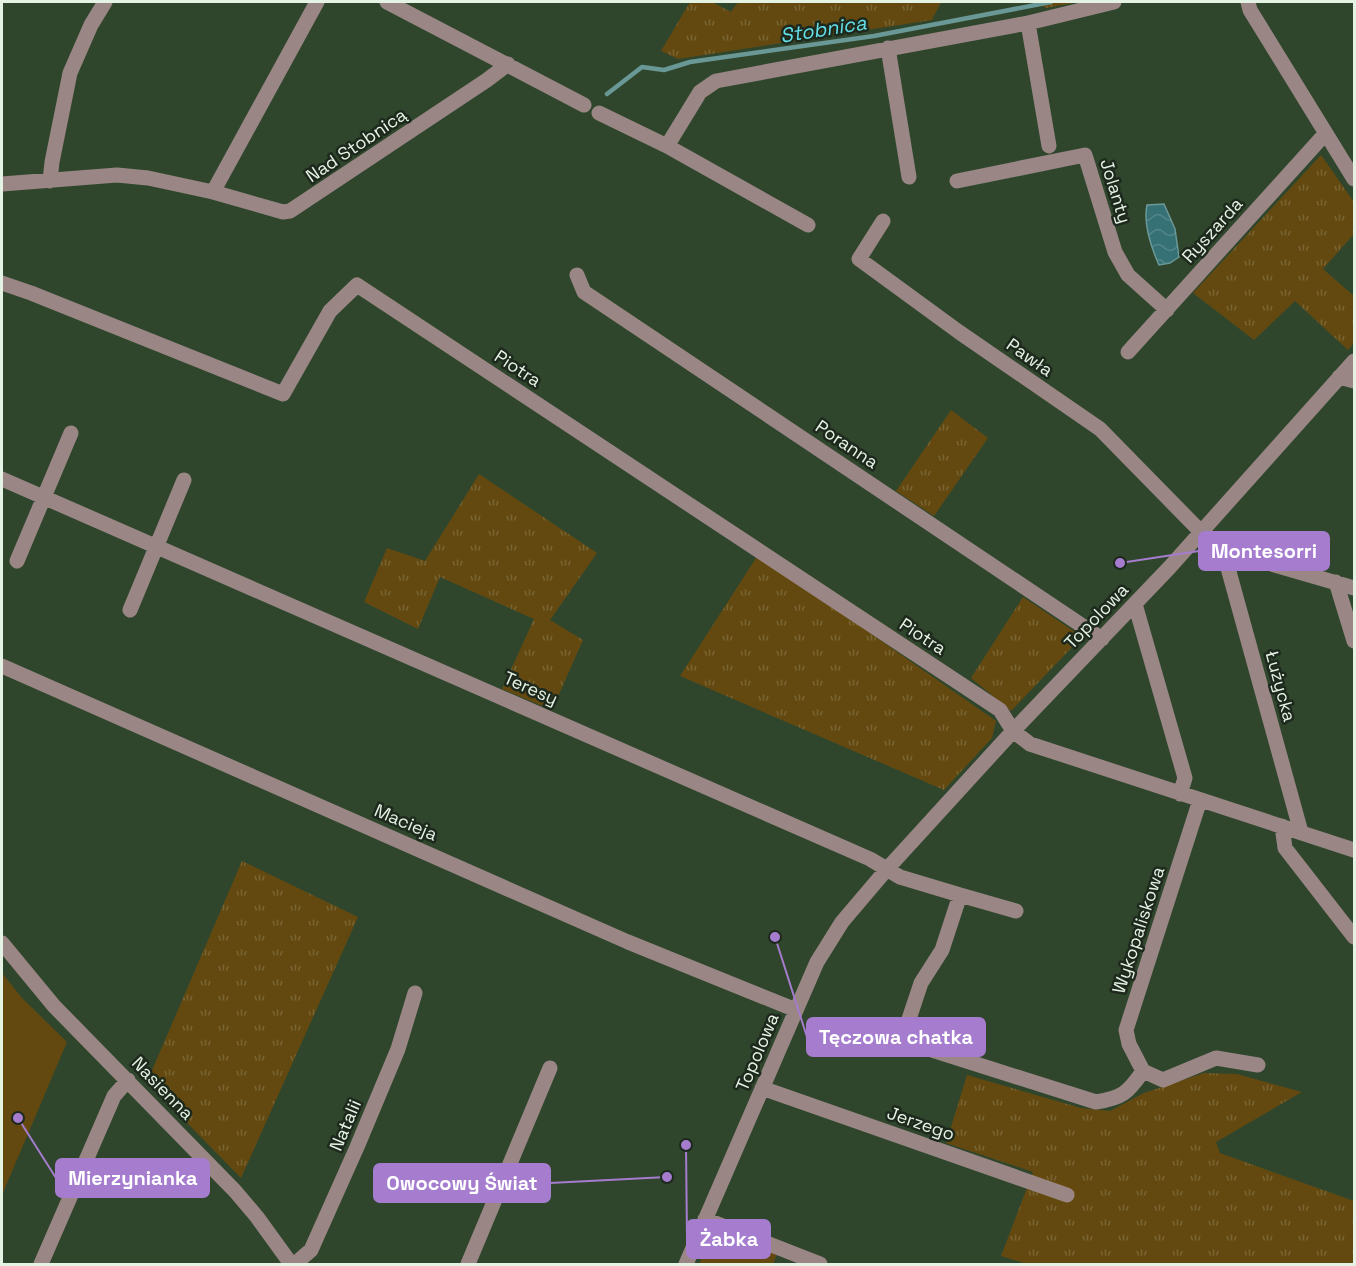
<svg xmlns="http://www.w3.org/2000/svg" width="1356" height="1266" font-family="'Space Grotesk',sans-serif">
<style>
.grass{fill:url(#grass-tufts)}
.park{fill:#634910}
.water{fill:url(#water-waves);stroke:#6a9897;stroke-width:1.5}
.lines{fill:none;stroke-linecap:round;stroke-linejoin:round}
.stream{stroke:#6a9897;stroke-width:4.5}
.minor{stroke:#998685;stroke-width:15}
.labels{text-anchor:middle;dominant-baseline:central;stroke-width:5;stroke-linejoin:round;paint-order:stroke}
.street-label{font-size:18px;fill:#e5f3e4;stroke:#1e291d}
.water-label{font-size:20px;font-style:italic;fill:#64e0ea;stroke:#1e291d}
.leader{fill:none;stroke:#a57cce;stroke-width:2}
.callout-dot{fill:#a57cce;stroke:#1e291d;stroke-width:2}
.callout{fill:#a57cce;stroke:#a57cce;stroke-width:2}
.callout-label{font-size:20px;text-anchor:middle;font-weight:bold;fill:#fff}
</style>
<defs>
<pattern id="grass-tufts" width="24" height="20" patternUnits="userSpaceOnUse" patternTransform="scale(1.5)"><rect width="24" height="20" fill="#634910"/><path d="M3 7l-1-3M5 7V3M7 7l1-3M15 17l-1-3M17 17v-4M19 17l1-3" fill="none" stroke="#796433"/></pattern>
<pattern id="water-waves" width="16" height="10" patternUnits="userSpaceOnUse" patternTransform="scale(1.5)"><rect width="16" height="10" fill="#367176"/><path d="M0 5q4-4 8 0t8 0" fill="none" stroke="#538689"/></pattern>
</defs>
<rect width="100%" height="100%" fill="#2f462c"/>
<path class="grass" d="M 690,2 L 712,2 L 731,12 L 738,2 L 941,2 L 932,20 L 678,59 L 661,51 Z
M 1035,2 L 1079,2 L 1046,8 Z
M 1321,155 L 1354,202 L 1354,234 L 1323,269 L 1354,296 L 1354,343 L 1348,350 L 1295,301 L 1254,340 L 1193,293 Z
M 951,410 L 988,438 L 934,516 L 896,491 Z
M 479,474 L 597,553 L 550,620 L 583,640 L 552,710 L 502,689 L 534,619 L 440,577 L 418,629 L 364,602 L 387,548 L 425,561 Z
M 758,555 L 996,721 L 992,738 L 944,790 L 680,676 Z
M 1023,597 L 1075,632 L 1077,642 L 1011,711 L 971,678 Z
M 242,861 L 358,917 L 241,1178 L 147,1082 Z
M 1204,1073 L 1237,1074 L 1302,1092 L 1216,1142 L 1220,1153 L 1354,1201 L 1354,1264 L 1027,1264 L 1001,1256 L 1033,1172 L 946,1143 L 967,1075 L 1081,1108 L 1110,1111 L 1144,1093 Z
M 715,1228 L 777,1254 L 773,1264 L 699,1264 Z"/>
<path class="park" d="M 2,973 L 22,998 L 67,1042 L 2,1195 Z"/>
<path class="water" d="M 1164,204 L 1175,229 L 1179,257 L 1170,263 L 1159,265 C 1151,247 1143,224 1147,205 Z"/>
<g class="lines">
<path class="stream" d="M 607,94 L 642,67 L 664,70 L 690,62 L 874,36 L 1051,2"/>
<path class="minor" d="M 387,2 L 584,105
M 1248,2 L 1250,10 L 1354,179
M 1028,23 L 1049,146
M 888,48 L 909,177
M 599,113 L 667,146 L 808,225
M 667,146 L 700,92 L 716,81 L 1028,23 L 1114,2
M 50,181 L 52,162 L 70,73 L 91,25 L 105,2
M 957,181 L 1085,155 L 1115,252 L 1128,275 L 1167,310
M 2,184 L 117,175 L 148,178 L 213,192 L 317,2
M 213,192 L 283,212 L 290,211 L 487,80 L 508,64
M 883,221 L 859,259 L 959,332 L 1100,429 L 1201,532 L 1223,550 L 1354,588
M 577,275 L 584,292 L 1102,639
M 2,283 L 31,293 L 283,394 L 330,311 L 357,285 L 1000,710 L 1013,731 L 1030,744 L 1354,850
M 1128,352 L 1325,134
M 1339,377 L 1354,381
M 2,479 L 870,859 L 900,877 L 960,895 L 942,950 L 921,983 L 905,1031 L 905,1039 L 910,1043 L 1096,1102 C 1122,1098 1128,1093 1143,1071 L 1129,1044 L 1126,1030 L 1200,800
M 1223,550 L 1301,832
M 17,561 L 71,433
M 1336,582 L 1354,641
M 1135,604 L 1185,778 L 1180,794
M 130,610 L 184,480
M 2,666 L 628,942 L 796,1010
M 1282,826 L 1285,848 L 1354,937
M 960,895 L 1016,911
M 2,943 L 54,1006 L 235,1191 L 257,1217 L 291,1264
M 1143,1071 L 1163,1080 L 1216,1058 L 1258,1065
M 762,1088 L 1067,1195
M 705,1219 L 820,1264
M 41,1264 L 114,1096 L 128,1080
M 295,1264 L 311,1250 L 357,1147 L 398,1049 L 415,993
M 468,1264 L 550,1068
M 686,1264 L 817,962 L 842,922 L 887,869 L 1013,731 L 1169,568 L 1354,361"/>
</g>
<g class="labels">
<g class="street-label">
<text transform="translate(356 145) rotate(-34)">Nad Stobnicą</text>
<text transform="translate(1116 191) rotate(73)">Jolanty</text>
<text transform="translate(1212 230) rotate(-48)">Ryszarda</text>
<text transform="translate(1030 357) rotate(35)">Pawła</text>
<text transform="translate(518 368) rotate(33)">Piotra</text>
<text transform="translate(847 444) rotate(34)">Poranna</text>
<text transform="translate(1096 616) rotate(-46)">Topolowa</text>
<text transform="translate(923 636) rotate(33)">Piotra</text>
<text transform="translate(1281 686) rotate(75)">Łużycka</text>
<text transform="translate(531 688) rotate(24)">Teresy</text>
<text transform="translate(406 822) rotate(23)">Macieja</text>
<text transform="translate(1138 930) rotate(-72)">Wykopaliskowa</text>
<text transform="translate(757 1052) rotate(-67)">Topolowa</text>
<text transform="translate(163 1088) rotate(46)">Nasienna</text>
<text transform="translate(921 1123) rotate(19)">Jerzego</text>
<text transform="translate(345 1125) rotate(-67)">Natalii</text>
</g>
<g class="water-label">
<text transform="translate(823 29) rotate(-9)">Stobnica</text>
</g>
</g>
<path class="leader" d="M1120 563L1199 551M775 937L807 1037M18 1118L56 1178M667 1177L550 1183M686 1145L687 1239"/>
<g class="callout-dot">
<circle cx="1120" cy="563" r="6"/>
<circle cx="775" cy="937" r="6"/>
<circle cx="18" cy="1118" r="6"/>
<circle cx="667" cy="1177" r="6"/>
<circle cx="686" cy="1145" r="6"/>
</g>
<g class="callout">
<rect x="1199" y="532" width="130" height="38" rx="6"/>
<rect x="807" y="1018" width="178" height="38" rx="6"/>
<rect x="56" y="1159" width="153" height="38" rx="6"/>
<rect x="374" y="1164" width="176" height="38" rx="6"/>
<rect x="687" y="1220" width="83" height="38" rx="6"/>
</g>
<g class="callout-label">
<text x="1264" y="558">Montesorri</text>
<text x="896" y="1044">Tęczowa chatka</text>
<text x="133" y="1185">Mierzynianka</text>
<text x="462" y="1190">Owocowy Świat</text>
<text x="729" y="1246">Żabka</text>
</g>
<rect width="1356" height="1266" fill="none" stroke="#e5f3e4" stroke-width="6"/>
</svg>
